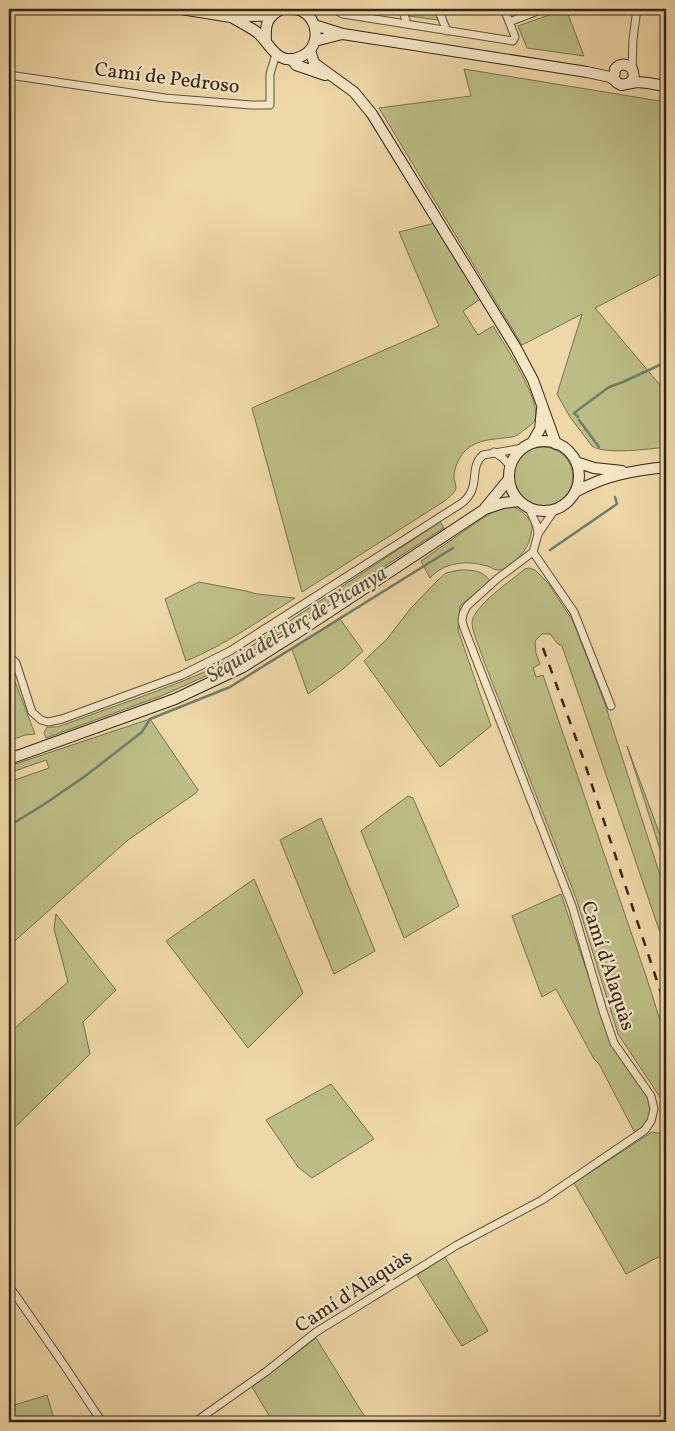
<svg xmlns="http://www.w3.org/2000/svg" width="675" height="1431" font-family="Vollkorn,serif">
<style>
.green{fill:#bcbe85;stroke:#777150}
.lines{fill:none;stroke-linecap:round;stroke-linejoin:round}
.stream{stroke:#707e6e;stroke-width:2.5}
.street-casing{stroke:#61513e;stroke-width:9}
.secondary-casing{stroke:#32241b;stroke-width:12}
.street{stroke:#f5e6c6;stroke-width:7}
.secondary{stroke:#f5e6c6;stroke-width:10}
.rail{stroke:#32241b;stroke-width:2.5;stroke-dasharray:9 9;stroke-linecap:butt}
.labels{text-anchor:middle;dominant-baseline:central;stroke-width:4.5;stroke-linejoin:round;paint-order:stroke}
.street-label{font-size:20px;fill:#32241b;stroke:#f5e6c6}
.water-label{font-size:21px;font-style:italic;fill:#515144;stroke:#f5e6c6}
</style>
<rect width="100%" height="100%" fill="#efd8a7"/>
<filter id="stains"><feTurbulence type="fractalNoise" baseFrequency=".004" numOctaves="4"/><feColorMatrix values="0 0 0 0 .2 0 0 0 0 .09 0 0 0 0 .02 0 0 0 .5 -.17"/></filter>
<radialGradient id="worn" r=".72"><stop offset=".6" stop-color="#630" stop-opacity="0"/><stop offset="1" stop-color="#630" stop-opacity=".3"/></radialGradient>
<path class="green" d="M 407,9 L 434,9 L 438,20 L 409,16 Z
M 566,9 L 584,56 L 527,48 L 518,26 Z
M 464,69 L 666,102 L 666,271 L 595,308 L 666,392 L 666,447 C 650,449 604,455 592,446 L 570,417 L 557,394 L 582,314 L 522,345 L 379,108 L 471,96 Z
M 435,223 L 482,298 L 463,311 L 478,335 L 493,326 C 504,344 542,401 535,420 C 533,424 528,427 524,430 C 520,433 516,437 511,437 C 494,440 477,438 464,452 C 459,458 454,468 454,477 C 454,480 456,484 456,488 C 455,493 450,496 446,500 L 302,592 L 252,408 L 439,326 L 399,232 Z
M513 477a30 30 0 1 1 60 0a30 30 0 1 1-60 0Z
M 511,506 C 521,510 527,515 532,524 C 532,542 525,553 512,563 C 508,567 504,570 498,570 C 494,570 491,567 487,566 C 467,560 444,562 430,578 L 421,561 L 480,520 L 499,508 Z
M 440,522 L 444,528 L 262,645 L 226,667 L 161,696 L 46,738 L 44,733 L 47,727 L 56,727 L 66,724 C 111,707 158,692 202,673 C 220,665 236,655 253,645 Z
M 529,568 L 535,570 L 548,583 L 573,621 L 604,701 L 666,894 L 666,950 L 562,646 L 558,644 L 550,634 L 542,634 L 535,641 L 536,653 L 540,664 L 533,668 L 536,677 L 543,675 L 647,979 L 666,1039 L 666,1115 L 660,1097 L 618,1034 L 576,898 L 485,664 C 482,654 472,632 472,623 C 472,607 512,580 525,569 Z
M 460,570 C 472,570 483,570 490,581 L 460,606 L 458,630 L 491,726 L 440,767 L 364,661 L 387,639 L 410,609 L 437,581 L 446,573 Z
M 199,582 L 246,591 L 257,594 L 295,598 C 260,620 225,645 186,661 L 165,599 Z
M 340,619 L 363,651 L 343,669 L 308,694 L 292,649 Z
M 9,666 L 35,734 L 25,735 L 9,741 Z
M 150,719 L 198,790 L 196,793 L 128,840 L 9,946 L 9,782 L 49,768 L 46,760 L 9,773 L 9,766 Z
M 627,746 L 666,851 L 666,868 Z
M 408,796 L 413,798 L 459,906 L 404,938 L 361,831 Z
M 321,818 L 375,951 L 334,974 L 280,840 Z
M 254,879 L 303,993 L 248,1048 L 166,941 Z
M 561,894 L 611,1044 L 641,1087 L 650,1101 L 651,1112 L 646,1125 L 635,1133 L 599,1064 L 594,1059 L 556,989 L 542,997 L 512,916 Z
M 56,914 L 116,990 L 83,1022 L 90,1054 L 9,1133 L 9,1033 L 68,982 L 54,929 Z
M 331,1084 L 374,1139 L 312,1178 L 298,1167 L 266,1120 Z
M 652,1132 L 663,1134 L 666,1143 L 666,1253 L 626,1274 L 574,1183 Z
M 445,1257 L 488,1331 L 462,1346 L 417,1275 Z
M 316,1338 L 368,1422 L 273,1422 L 252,1387 Z
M 47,1395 L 55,1422 L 9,1422 L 9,1410 L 11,1406 Z"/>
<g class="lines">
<path class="stream" d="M 578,417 L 574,413 L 609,387 L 623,382 L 666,362
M 579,420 L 599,447
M 550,550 L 617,504 L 615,497
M 9,826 L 43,805 L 84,777 L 142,732 L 150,719 L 230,687 L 453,548"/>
<g class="street-casing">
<path id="street" d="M 337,9 L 339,12 L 343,14 L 513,41 L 515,37 L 514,34 L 504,9
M 402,9 L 406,20 L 406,24
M 438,9 L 447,31
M 509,22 L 543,9
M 632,69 L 633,39 L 637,9
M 9,75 L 165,98 L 251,105 L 270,105 L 270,74 L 276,54
M 494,452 L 503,458 L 510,466
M 529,508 L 537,526 L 538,534
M 533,552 L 574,612 L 611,706
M 533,552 L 538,534 L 555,509
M 9,656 L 16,663 L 32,712 L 41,720 L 48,722 L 62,719 L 182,675 L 230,651 L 462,503 C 482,487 468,468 483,455 L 523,448
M 9,1287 L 14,1293 L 64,1365 L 102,1422
M 195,1422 L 267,1371 L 316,1332 L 457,1245 L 542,1200 L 645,1130 L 651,1121 L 654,1109 L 651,1096 L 614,1043 L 603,1011 L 572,906 L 464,628 L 462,621 L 463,614 L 467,606 L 497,579 L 533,552"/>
</g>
<g class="secondary-casing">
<path id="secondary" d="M 181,9 L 231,17 L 272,15
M 231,17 C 240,22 250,27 258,33 C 271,45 278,68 302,56 C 325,45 317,9 292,9
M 314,25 L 343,34 L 587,72 L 610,77 L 621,85 L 637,82 L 648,83 L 659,85
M 266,40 C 265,25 267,16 282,9
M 315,41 L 342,34
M 310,50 L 314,63 L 354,92 L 372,114 L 516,348 L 533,380 L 556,444
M 291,59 L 296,65 L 325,75
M 617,83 L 614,78 L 615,69 C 620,63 627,63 632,69 C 635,76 634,81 627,84
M509 476a35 35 0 1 1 70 0a35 35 0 1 1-70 0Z
M 532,443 L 540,429 L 542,409
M 576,462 L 594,468 L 622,471
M 575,492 C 606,475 631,471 666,467
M 485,508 L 509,479
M 9,759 L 175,699 L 243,667 L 297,633 L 485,509 L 503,503 L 519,501"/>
</g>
<use href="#street" class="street"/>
<use href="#secondary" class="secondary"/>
<path class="rail" d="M 543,648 L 582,755 L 666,1008"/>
</g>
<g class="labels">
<g class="street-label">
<text transform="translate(167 79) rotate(7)">Camí de Pedroso</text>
<text transform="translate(607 966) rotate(72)">Camí d'Alaquàs</text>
<text transform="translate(354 1292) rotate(-33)">Camí d'Alaquàs</text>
</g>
<g class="water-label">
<text transform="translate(297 625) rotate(-31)">Séquia del Terç de Picanya</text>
</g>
</g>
<rect width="675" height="1431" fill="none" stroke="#efd8a7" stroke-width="30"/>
<rect x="10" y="10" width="655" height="1411" fill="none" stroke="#32241b" stroke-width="2.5"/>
<rect x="15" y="15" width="645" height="1401" fill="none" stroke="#32241b"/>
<rect width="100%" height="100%" filter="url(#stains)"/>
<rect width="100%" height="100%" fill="url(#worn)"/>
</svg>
